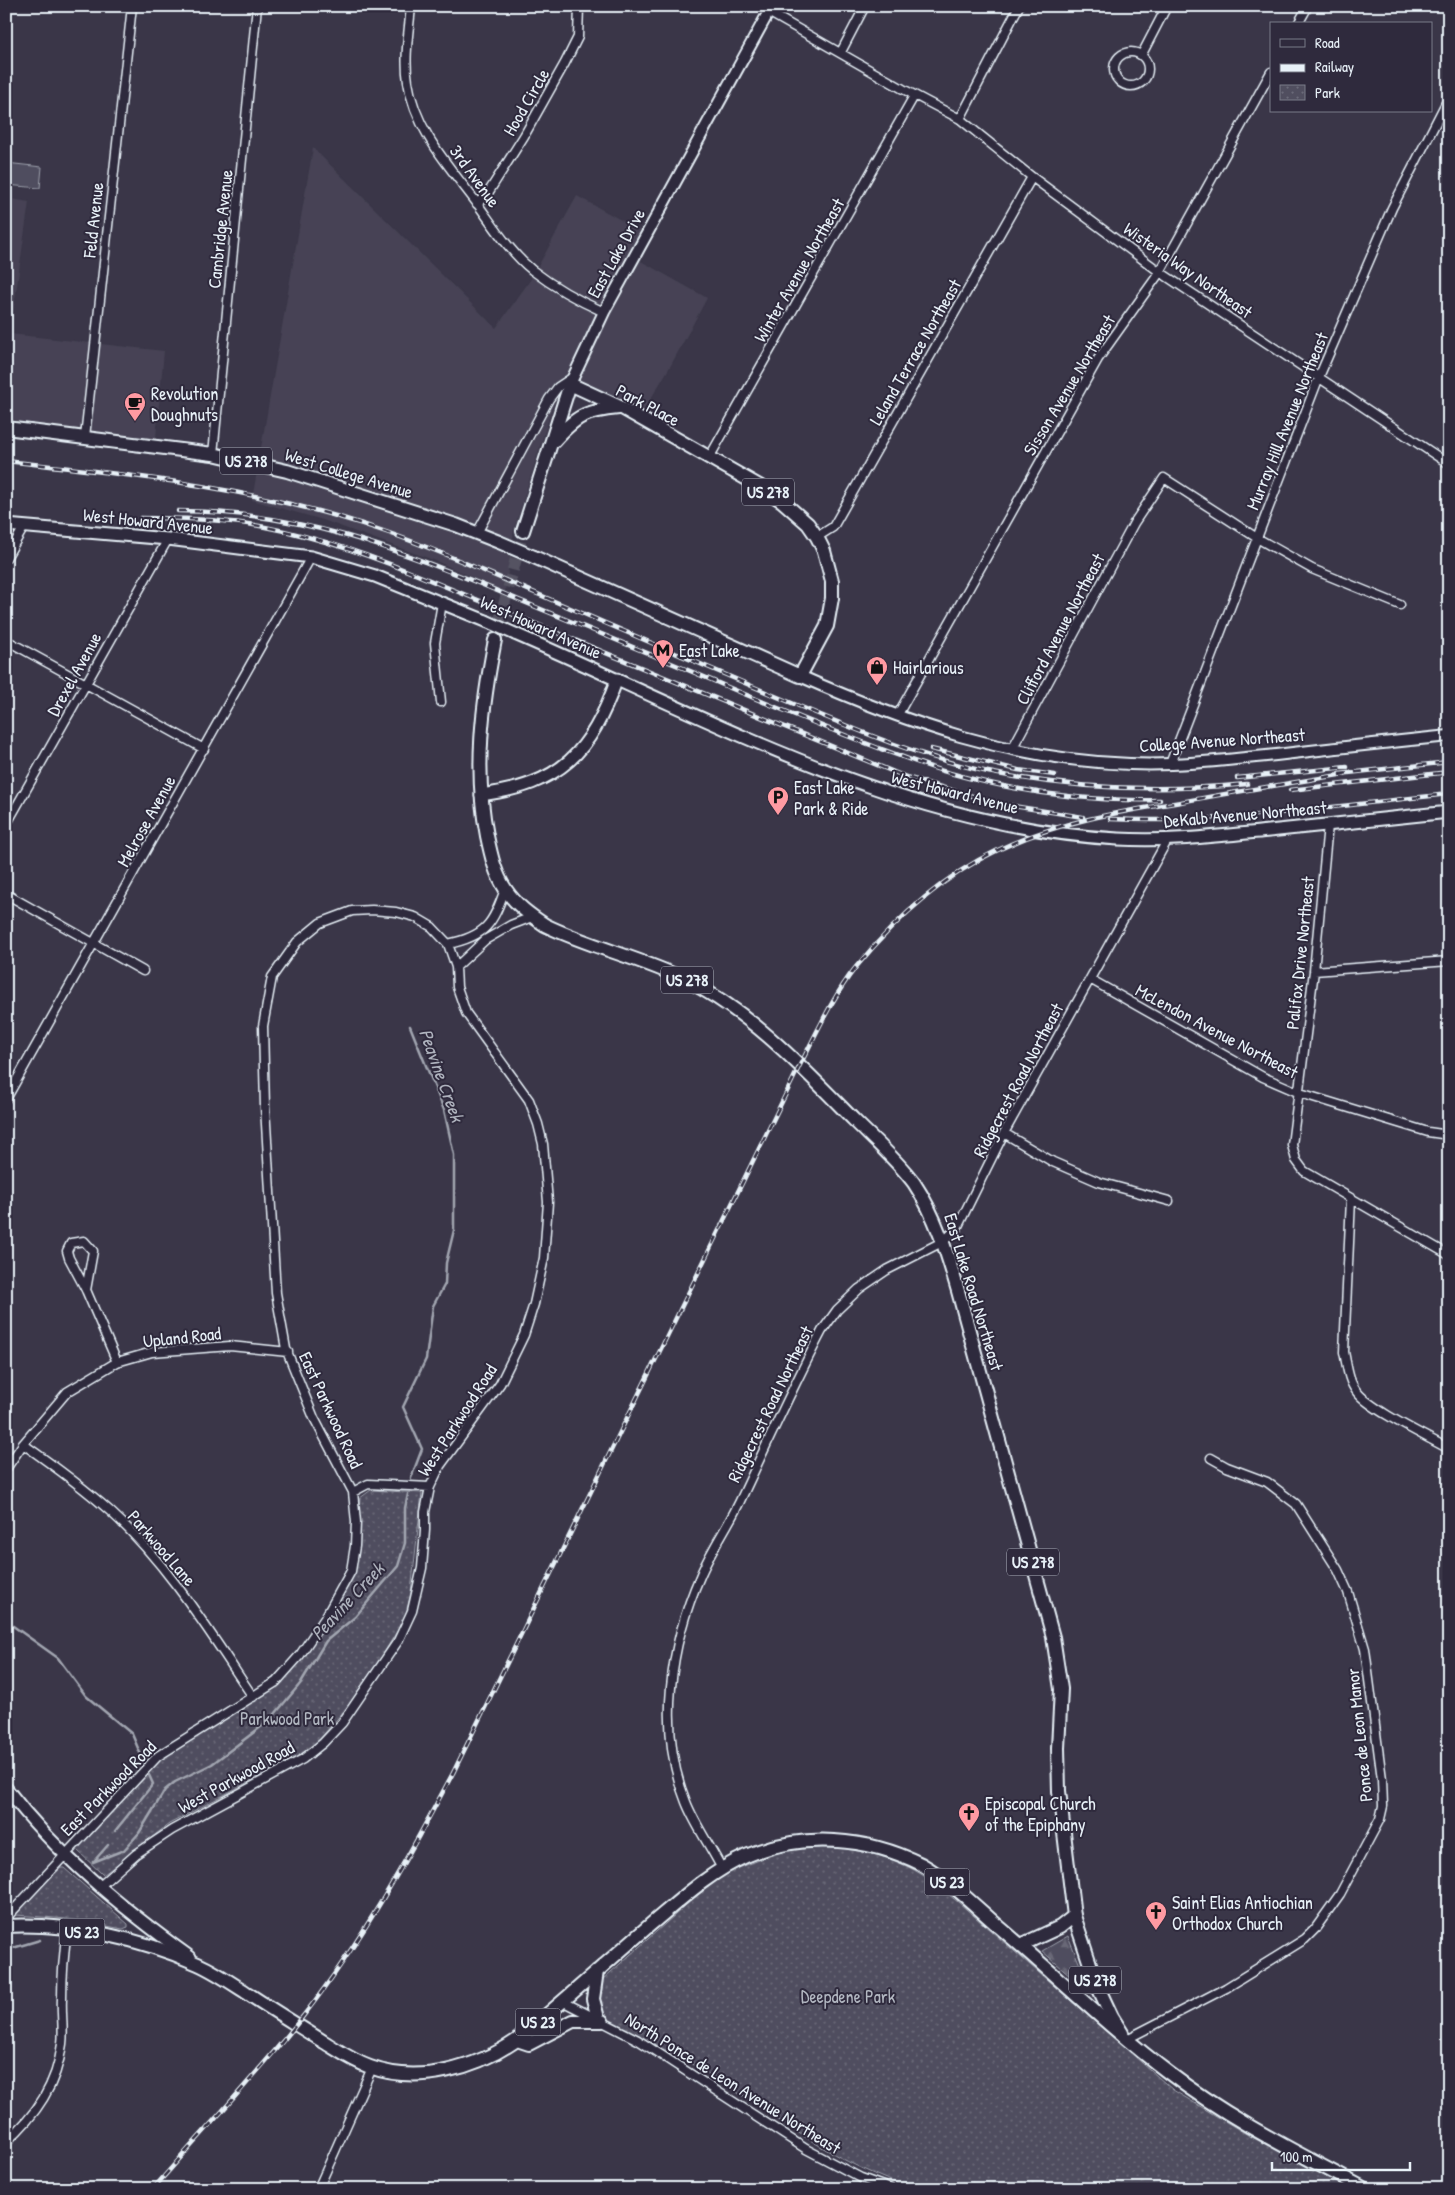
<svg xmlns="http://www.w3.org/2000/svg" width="1455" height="2195" font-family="'Patrick Hand',sans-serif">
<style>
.built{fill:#464354}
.forest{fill:url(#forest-firs);stroke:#9ca0ac}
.park{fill:url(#park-dots);stroke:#9ca0ac}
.garden{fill:#504e5f;stroke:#9ca0ac}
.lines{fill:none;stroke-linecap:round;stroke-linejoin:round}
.stream{stroke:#a2a6b1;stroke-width:2.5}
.primary-tunnel{stroke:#545262;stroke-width:12;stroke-dasharray:12 6;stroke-linecap:butt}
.minor-casing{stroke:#e8f1f8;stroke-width:11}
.tertiary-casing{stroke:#e8f1f8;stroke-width:14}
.secondary-casing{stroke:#e8f1f8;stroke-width:15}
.primary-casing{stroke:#e8f1f8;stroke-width:16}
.trunk-casing{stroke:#e8f1f8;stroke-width:16}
.minor{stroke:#2f2a3d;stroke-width:8}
.tertiary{stroke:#2f2a3d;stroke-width:10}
.secondary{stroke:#2f2a3d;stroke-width:11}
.primary{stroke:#2f2a3d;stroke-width:12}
.trunk{stroke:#2f2a3d;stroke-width:12}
.rail-casing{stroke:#e8f1f8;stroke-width:4.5}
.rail{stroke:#2f2a3d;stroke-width:2.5;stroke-dasharray:8;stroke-linecap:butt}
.secondary-bridge-casing{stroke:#e8f1f8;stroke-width:15;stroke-linecap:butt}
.primary-bridge-casing{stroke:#e8f1f8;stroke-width:16;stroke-linecap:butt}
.secondary-bridge{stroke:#2f2a3d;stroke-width:11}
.primary-bridge{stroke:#2f2a3d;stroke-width:12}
.labels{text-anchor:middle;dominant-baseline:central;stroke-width:4;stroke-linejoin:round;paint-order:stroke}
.shield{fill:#2f2a3d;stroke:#b0b5c0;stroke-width:1}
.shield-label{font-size:16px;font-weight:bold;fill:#e8f1f8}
.street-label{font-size:18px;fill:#e8f1f8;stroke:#2f2a3d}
.poi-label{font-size:18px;fill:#e8f1f8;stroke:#2f2a3d;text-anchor:start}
.park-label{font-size:18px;fill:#b3b8c2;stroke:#2f2a3d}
.water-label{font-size:19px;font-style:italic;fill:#aeb2bd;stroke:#2f2a3d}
</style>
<defs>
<pattern id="forest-firs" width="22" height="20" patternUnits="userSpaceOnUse" patternTransform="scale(1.25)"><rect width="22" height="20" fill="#504e5f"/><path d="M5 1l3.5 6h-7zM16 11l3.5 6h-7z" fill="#696877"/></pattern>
<pattern id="park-dots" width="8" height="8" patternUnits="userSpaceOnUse" patternTransform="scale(1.25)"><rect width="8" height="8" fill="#504e5f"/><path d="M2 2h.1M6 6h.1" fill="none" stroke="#696877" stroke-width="1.8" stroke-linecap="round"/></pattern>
</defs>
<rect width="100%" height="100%" fill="#3a3648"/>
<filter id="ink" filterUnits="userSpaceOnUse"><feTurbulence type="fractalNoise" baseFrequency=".02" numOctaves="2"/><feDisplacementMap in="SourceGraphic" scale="10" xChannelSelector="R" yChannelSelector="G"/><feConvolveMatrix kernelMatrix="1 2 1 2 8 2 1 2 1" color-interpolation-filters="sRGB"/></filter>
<g filter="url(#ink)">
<path class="built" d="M 313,148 L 496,328 L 531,279 L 577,196 L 643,232 L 630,255 L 707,298 L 671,365 L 638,420 L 561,380 L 514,530 L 505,592 L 436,561 L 323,520 L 252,500 Z
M 6,198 L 29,202 L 10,334 L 164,351 L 155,448 L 141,453 L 6,436 Z"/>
<path class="forest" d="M 1068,1936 L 1092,1994 L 1042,1951 Z"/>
<path class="park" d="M 371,1490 L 422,1493 L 411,1592 L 405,1618 L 382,1656 L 345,1710 L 311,1749 L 169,1824 L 103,1875 L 76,1849 L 158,1756 L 253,1697 L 300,1651 L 353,1573 L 360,1498 Z
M 809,1847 C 847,1847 887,1853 921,1874 C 934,1882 946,1893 958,1902 L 1173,2090 L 1248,2135 L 1349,2189 L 915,2189 C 839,2167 777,2117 712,2076 C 676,2054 638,2037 602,2016 L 598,2009 L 602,1980 L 703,1890 L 726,1873 L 777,1853 Z
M 61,1868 L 64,1868 L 128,1924 L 128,1927 L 123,1929 L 68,1919 L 16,1915 L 16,1909 Z"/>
<path class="garden" d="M 6,163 L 42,167 L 40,188 L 6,185 Z"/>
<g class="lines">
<path class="stream" d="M 410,1026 L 444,1110 L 454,1155 L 454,1230 L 446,1263 L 445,1284 L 433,1306 L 426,1359 L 403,1407 L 422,1449 L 411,1478
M 6,1621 L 58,1658 L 86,1696 L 132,1734 L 143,1760
M 115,1831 L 153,1784 L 149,1775
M 94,1861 L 108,1845
M 93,1862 L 124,1850 L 139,1833 L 165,1790 L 175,1782 L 212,1764 L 270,1720 L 300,1684 L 326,1641 L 355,1617 L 398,1566 L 405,1543 L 405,1508 L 408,1494
M 6,1950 L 40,1940"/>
<path class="primary-tunnel" d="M 495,640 L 523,531"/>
<g class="minor-casing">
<path id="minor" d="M 411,6 C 409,31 404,57 408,82 C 415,131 451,168 479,206 C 495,228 510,252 532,270 C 554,287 579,301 604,312
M 770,13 L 903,89 L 960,119 L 1032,177 L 1160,272 L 1449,464
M 1298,24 L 1308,6
M 841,52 L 865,6
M1114 69a17 17 0 1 1 34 0a17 17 0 1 1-34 0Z
M 1142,54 L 1167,6
M 960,119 L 1019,6
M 477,204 L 488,193 L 524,136 L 565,63 L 578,37 L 579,6
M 85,437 L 132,6
M 213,454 L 257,6
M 709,458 L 914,96
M 477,533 L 549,399 L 558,387 L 570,379
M 817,537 L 833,527 L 1032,177
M 6,558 L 24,527
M 6,640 L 204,749
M 441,702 L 435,643 L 442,603
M 897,716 L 1098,359 L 1160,272 L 1271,72
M 1012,749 L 1134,523 L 1164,478 L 1257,538 L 1312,569 L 1400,605
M 1170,764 L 1319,377 L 1392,208 L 1449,97
M 6,825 L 168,539
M 1328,825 L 1314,971 L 1292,1145 L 1296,1160 L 1304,1171 L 1449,1255
M 6,894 L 143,971
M 448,944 C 486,936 493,924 505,889
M 456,967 L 485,940 L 511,925 L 532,917
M 1314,971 L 1449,961
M 1090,979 L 1263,1077 L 1300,1093 L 1428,1132 L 1449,1135
M 6,1099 L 311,557
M 1004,1133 L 1053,1162 L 1099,1182 L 1169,1201
M 1351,1199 L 1344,1352 C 1347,1365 1348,1381 1357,1392 C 1371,1410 1426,1436 1449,1449
M 86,1290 L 93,1251 L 84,1241 L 71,1243 L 67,1251 L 69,1258 L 86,1290 L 117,1362
M 23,1444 C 53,1465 83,1487 111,1512 C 168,1564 210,1633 253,1697
M 6,1469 L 23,1444 L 67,1392 L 117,1362 L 152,1352 L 230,1346 L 288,1352
M 353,1492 L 368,1484 L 430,1487
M 722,1869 C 711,1847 695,1825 686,1802 C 657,1730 670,1644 701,1574 C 712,1549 728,1526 740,1501 C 767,1444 793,1386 822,1331 L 837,1310 L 859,1289 L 887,1270 L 944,1241 L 957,1228 L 1004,1133 L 1168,839
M 6,1918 L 158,1756 L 276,1682 L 300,1655 L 325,1618 L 351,1571 L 355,1546 L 356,1522 L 353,1492 L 314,1418 L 286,1349 L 276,1293 L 265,1107 L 263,1026 L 272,977 L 297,942 L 320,923 L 352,911 L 372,910 L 396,912 L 415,917 L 432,927 L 448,944 L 456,967 L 457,987 L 466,1013 L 529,1100 L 538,1124 L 543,1144 L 548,1202 L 544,1258 L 534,1304 L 524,1335 L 500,1384 L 440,1466 L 430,1487 L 425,1512 L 425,1530 L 422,1568 L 412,1611 L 398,1641 L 342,1723 L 323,1743 L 303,1759 L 172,1830 L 136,1854 L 99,1887
M 562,2001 L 638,2040 L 806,2149 L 861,2178 L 891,2189
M 1127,2039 L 1226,1988 L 1305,1939 L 1315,1929 L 1340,1894 L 1380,1819 L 1383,1806 L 1382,1779 L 1365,1649 L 1348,1592 L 1338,1570 L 1296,1504 L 1267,1482 L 1227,1467 L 1211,1458
M 6,2142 C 36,2115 57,2085 62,2044 C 64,2029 61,2014 62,1998 C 62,1975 64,1952 67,1929
M 318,2189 L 372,2068"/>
</g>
<g class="tertiary-casing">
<path id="tertiary" d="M 570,384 L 604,312 L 772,6
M 800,676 C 906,723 1012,760 1130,764 C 1179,766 1227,760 1276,755 C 1334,748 1391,742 1449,736"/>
</g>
<g class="secondary-casing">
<path id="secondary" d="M 6,525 L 168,539 L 311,557 L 375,576 L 486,621
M 515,634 C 709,718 902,827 1118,839 C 1168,842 1219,836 1269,831 C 1329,825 1389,818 1449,812
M 481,795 C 561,784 590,754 617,679
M 6,1788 C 57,1855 122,1908 190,1957"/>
</g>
<g class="primary-casing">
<path id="primary" d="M 6,428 L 213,454 L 287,471 L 456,525 L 499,542
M 553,442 C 576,416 585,411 619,408
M 523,531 L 570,384 L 622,408 L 761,487 L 782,501 L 808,524 L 817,537 L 824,551 L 832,581 L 832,598 L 827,626 L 800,676 L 534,557
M 495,640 C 482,706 474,770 487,836 C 491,855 495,874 506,890 C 516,905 530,915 545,925 C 590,947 641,958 686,980 C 752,1013 803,1068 854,1120 C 874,1140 897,1160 914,1183 C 936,1216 947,1253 958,1291 L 1053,1637 L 1061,1689 L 1058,1748 L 1059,1791 L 1074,1916 L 1097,1985 L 1112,2017 L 1122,2033"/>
</g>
<g class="trunk-casing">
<path id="trunk" d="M 6,1926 C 70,1923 140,1938 198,1964 C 216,1972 233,1984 250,1995 C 274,2011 299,2026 324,2042 C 339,2051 353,2061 370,2067 C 419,2085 476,2068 517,2040 C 562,2003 606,1963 650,1925 C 680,1900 710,1872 746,1856 C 802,1832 867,1837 921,1864 C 949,1880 973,1904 997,1925 C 1055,1974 1109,2028 1169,2073 C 1229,2119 1298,2153 1365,2189
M 1021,1945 L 1060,1927 L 1074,1916
M 597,1971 L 593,1999 L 598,2018
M 517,2040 L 529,2044 L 573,2021 L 602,2021"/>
</g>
<use href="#minor" class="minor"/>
<use href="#tertiary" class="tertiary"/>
<use href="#secondary" class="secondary"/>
<use href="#primary" class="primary"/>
<use href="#trunk" class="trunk"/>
<g class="rail-casing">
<path id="rail" d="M 6,461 C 136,475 266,489 389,533 C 441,551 490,574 540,595 C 616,628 692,660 768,693 C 840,723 911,755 988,772 C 1072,789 1162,792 1247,784
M 178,511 C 299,511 397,549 507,595 C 579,625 651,654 723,685 C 775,707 828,729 881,749 C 904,757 927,767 950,773 C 1017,792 1090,802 1160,800
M 141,518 C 177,518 212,519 248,524 C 306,533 361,552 415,574 L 906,777 L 1000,804 L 1083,817
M 931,749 L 1018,770 L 1055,775
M 1339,774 L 1449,762
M 1237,778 L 1347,767
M 1290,790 L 1449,772
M 1110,819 C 1223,825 1337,805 1449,794
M 153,2189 C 203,2131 257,2075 304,2015 C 363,1940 408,1857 453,1773 L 800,1065 C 817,1032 833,996 856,967 C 895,920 943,876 998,850 C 1056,822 1118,812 1181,802 C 1235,792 1290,783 1345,774"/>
</g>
<use href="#rail" class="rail"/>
<g class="secondary-bridge-casing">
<path id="secondary-bridge" d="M 486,621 L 515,634"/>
</g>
<g class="primary-bridge-casing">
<path id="primary-bridge" d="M 499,542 L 534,557"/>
</g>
<use href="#secondary-bridge" class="secondary-bridge"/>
<use href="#primary-bridge" class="primary-bridge"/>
</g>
</g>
<defs>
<g id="cafe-pin" transform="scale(1.125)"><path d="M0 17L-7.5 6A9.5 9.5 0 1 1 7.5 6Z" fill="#ff9aa2" stroke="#2f2a3d"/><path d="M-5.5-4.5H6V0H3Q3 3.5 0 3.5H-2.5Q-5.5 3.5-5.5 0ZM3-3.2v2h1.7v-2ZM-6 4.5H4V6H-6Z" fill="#111"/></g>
<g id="metro-pin" transform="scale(1.125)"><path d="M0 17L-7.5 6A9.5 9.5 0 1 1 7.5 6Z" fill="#ff9aa2" stroke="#2f2a3d"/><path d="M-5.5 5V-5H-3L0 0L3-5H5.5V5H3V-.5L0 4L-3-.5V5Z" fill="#111"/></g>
<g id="shop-pin" transform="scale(1.125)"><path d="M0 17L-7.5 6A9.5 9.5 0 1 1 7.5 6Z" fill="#ff9aa2" stroke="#2f2a3d"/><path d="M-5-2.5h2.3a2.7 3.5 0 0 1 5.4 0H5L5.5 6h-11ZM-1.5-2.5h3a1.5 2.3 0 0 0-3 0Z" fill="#111"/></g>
<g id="parking-pin" transform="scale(1.125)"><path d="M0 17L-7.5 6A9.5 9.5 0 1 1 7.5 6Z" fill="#ff9aa2" stroke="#2f2a3d"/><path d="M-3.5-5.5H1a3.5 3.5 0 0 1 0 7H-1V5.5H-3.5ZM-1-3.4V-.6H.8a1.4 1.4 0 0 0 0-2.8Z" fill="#111"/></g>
<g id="church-pin" transform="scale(1.125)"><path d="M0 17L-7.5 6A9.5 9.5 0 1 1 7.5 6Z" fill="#ff9aa2" stroke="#2f2a3d"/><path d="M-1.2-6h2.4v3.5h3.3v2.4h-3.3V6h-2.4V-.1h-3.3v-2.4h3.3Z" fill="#111"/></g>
</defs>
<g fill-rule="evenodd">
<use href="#cafe-pin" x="135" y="403"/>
<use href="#metro-pin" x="663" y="650"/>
<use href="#shop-pin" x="877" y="667"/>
<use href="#parking-pin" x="778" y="797"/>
<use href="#church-pin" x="969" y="1813"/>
<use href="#church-pin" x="1156" y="1912"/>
</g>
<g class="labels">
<g class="shield">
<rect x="220" y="447.5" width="52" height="27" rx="4"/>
<rect x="742" y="478.5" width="52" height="27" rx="4"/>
<rect x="661" y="966.5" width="52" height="27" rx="4"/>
<rect x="1007" y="1548.5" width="52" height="27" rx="4"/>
<rect x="924.5" y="1868.5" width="45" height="27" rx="4"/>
<rect x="59.5" y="1918.5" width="45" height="27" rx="4"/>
<rect x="1069" y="1966.5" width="52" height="27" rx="4"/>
<rect x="515.5" y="2008.5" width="45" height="27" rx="4"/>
</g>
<g class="shield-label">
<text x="246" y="461">US 278</text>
<text x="768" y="492">US 278</text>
<text x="687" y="980">US 278</text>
<text x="1033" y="1562">US 278</text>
<text x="947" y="1882">US 23</text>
<text x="82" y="1932">US 23</text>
<text x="1095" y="1980">US 278</text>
<text x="538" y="2022">US 23</text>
</g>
<g class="street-label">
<text transform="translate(526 102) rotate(-60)">Hood Circle</text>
<text transform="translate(475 176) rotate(54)">3rd Avenue</text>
<text transform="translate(93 220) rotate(-84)">Feld Avenue</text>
<text transform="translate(220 229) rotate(-84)">Cambridge Avenue</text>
<text transform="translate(616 253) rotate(-61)">East Lake Drive</text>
<text transform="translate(799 270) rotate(-60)">Winter Avenue Northeast</text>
<text transform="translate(1188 270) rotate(35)">Wisteria Way Northeast</text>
<text transform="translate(915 352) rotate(-60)">Leland Terrace Northeast</text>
<text transform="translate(1069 385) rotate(-59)">Sisson Avenue Northeast</text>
<text transform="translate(648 405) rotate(28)">Park Place</text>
<text transform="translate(1287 421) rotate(-68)">Murray Hill Avenue Northeast</text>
<text transform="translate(349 473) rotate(17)">West College Avenue</text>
<text transform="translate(148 521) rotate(6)">West Howard Avenue</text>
<text transform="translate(541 627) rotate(24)">West Howard Avenue</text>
<text transform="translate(1060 629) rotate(-62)">Clifford Avenue Northeast</text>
<text transform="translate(74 674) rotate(-61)">Drexel Avenue</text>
<text transform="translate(1222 740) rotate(-4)">College Avenue Northeast</text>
<text transform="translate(955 792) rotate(14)">West Howard Avenue</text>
<text transform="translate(1245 814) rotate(-5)">DeKalb Avenue Northeast</text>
<text transform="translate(146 821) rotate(-61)">Melrose Avenue</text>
<text transform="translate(1300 953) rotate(-84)">Palifox Drive Northeast</text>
<text transform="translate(1217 1031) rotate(28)">McLendon Avenue Northeast</text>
<text transform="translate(1018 1080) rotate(-62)">Ridgecrest Road Northeast</text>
<text transform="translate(974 1292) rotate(73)">East Lake Road Northeast</text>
<text transform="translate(182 1337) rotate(-6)">Upland Road</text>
<text transform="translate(770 1404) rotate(-64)">Ridgecrest Road Northeast</text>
<text transform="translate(331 1410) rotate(65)">East Parkwood Road</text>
<text transform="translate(457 1420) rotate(-57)">West Parkwood Road</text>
<text transform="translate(162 1548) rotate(49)">Parkwood Lane</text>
<text transform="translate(1359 1735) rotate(-96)">Ponce de Leon Manor</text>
<text transform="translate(236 1777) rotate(-29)">West Parkwood Road</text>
<text transform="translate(108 1788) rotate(-45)">East Parkwood Road</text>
<text transform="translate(733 2083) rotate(32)">North Ponce de Leon Avenue Northeast</text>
</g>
<g class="poi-label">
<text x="151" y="393">Revolution<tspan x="151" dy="21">Doughnuts</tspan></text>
<text x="679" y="650">East Lake</text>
<text x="893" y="667">Hairlarious</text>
<text x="794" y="787">East Lake<tspan x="794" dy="21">Park &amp; Ride</tspan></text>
<text x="985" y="1803">Episcopal Church<tspan x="985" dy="21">of the Epiphany</tspan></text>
<text x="1172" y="1902">Saint Elias Antiochian<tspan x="1172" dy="21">Orthodox Church</tspan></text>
</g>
<g class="park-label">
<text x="287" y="1718">Parkwood Park</text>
<text x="848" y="1996">Deepdene Park</text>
</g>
<g class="water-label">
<text transform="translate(442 1075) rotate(70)">Peavine Creek</text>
<text transform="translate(347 1601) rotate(-47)">Peavine Creek</text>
</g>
</g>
<rect width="1455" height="2195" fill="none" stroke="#2f2a3d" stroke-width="25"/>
<rect x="12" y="12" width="1430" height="2170" fill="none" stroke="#e8f1f8" stroke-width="2" filter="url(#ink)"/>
<rect x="1270" y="22" width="162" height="90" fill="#2f2a3d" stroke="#797a88"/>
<rect x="1280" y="39" width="25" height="8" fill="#2f2a3d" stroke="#797a88"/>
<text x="1315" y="48" font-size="15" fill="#e8f1f8">Road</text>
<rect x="1280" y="64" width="25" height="8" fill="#e8f1f8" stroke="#797a88"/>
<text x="1315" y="72" font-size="15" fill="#e8f1f8">Railway</text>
<rect x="1280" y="85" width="25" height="15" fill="url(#park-dots)" stroke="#797a88"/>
<text x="1315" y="98" font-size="15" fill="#e8f1f8">Park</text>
<path d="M1272 2162v8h138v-8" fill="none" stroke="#e8f1f8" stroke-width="2.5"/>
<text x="1280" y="2162" font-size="15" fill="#e8f1f8" stroke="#2f2a3d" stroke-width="4" paint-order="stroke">100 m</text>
</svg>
